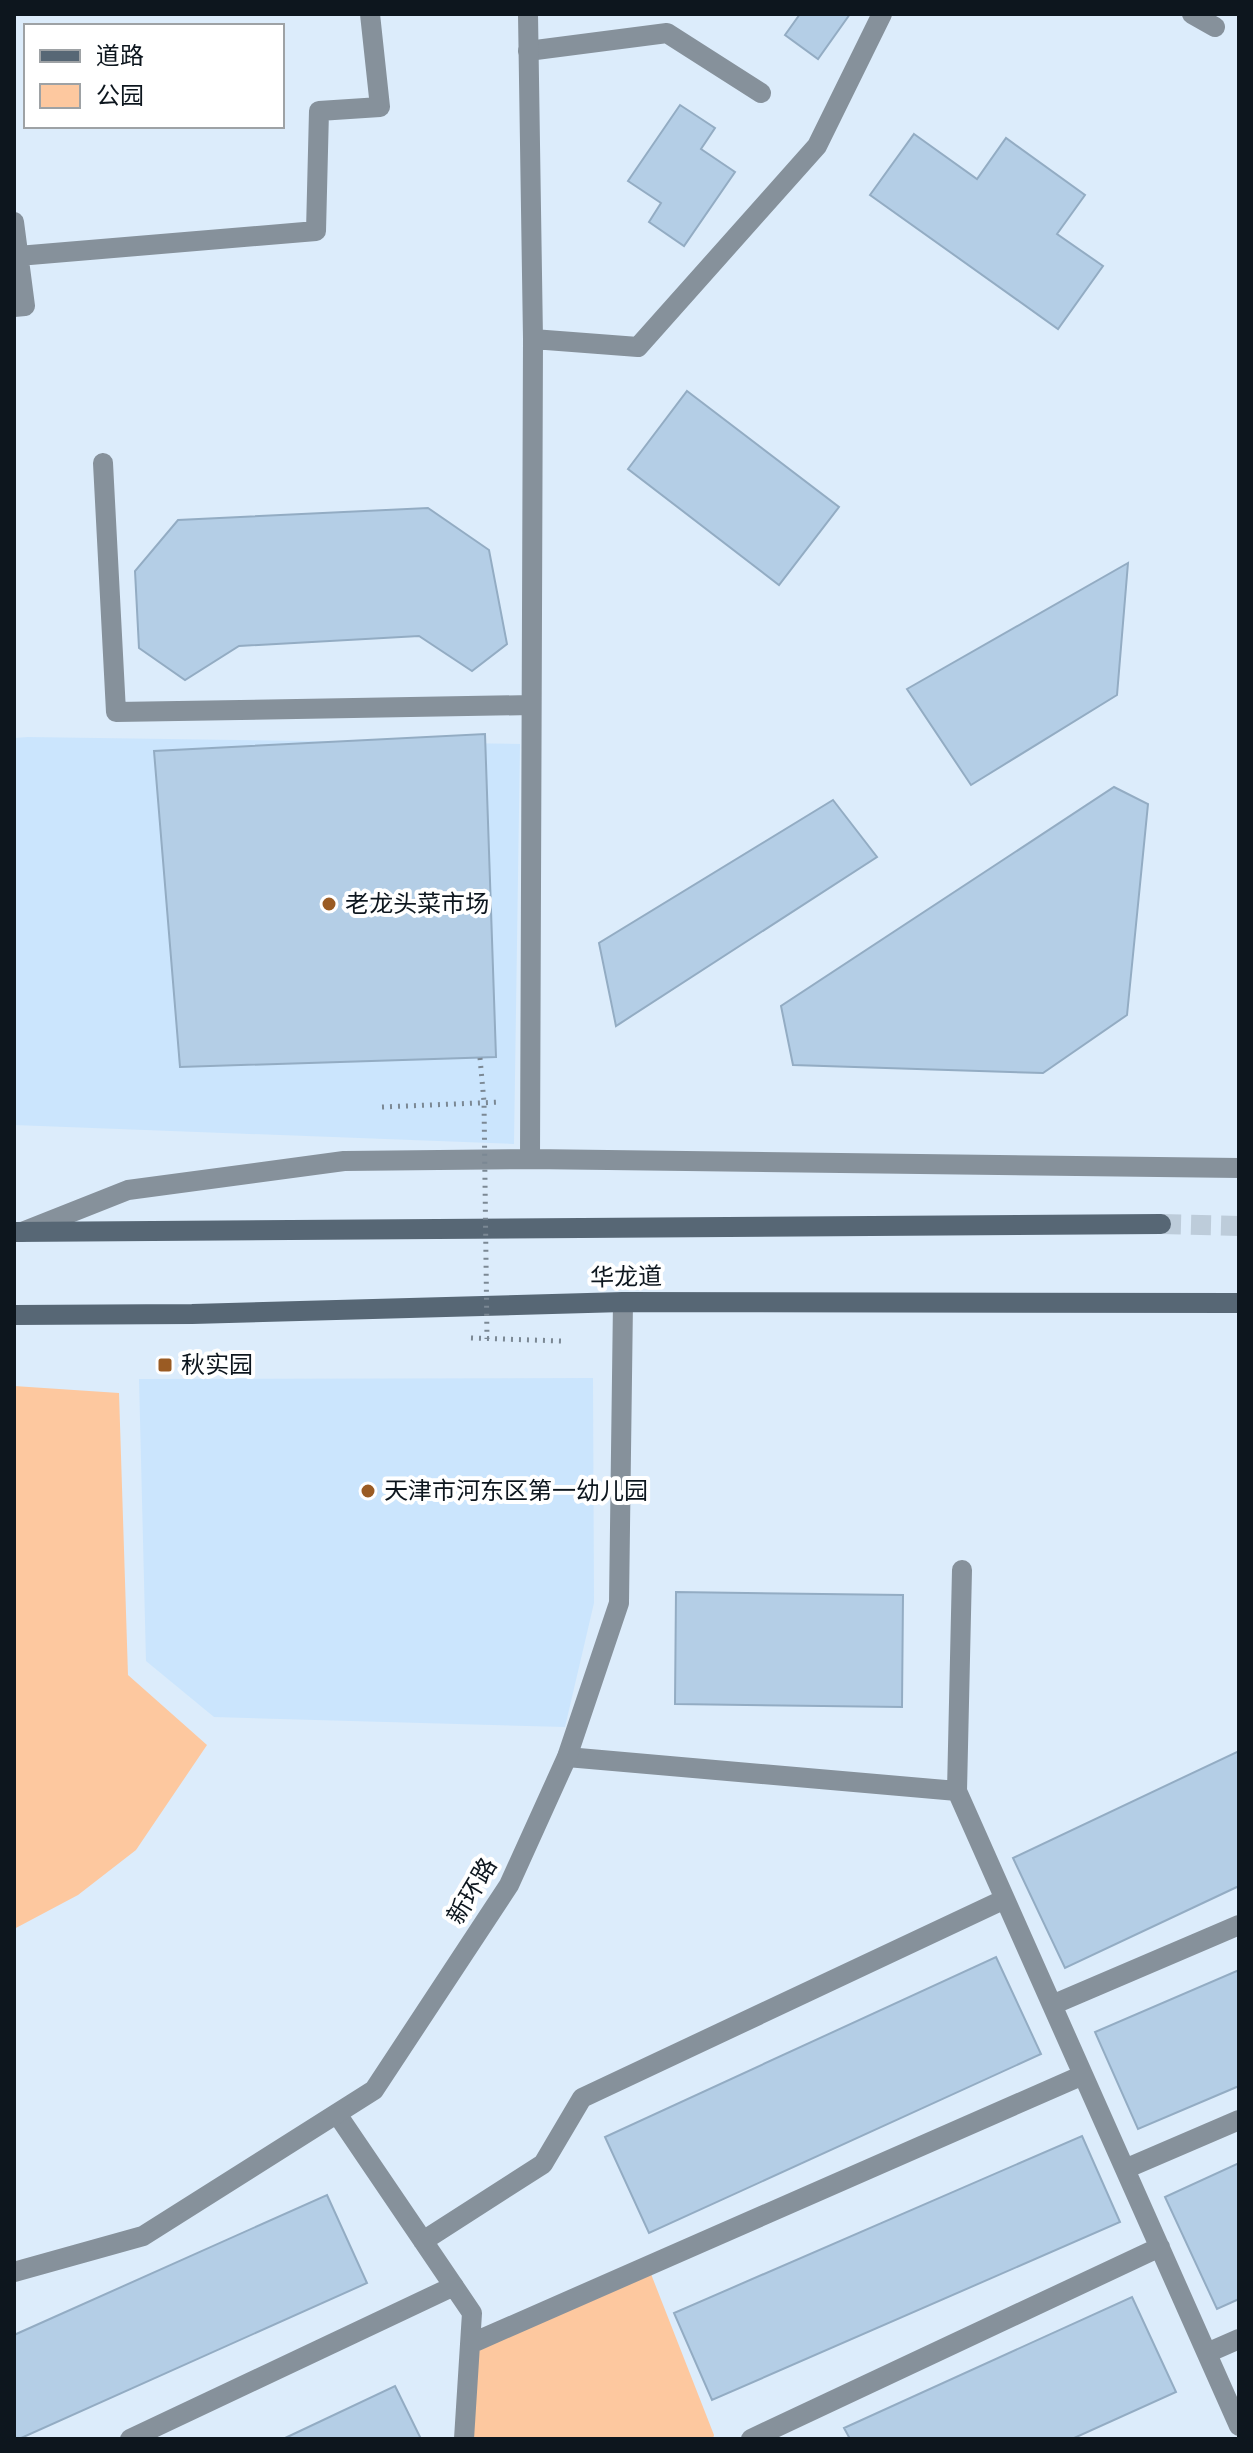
<svg xmlns="http://www.w3.org/2000/svg" width="1253" height="2453" font-family="'Work Sans','Noto Sans SC',sans-serif">
<style>
.built{fill:#cbe5fd}
.green{fill:#fdc89f}
.building{fill:#b4cee6;stroke:#93acc3;stroke-width:2}
.lines{fill:none;stroke-linecap:round;stroke-linejoin:round}
.secondary-tunnel{stroke:#bdccda;stroke-width:20;stroke-dasharray:20 10;stroke-linecap:butt}
.path{stroke:#7b8894;stroke-width:5;stroke-dasharray:2 6;stroke-linecap:butt}
.service{stroke:#86919b;stroke-width:20}
.minor{stroke:#86919b;stroke-width:20}
.tertiary{stroke:#86919b;stroke-width:20}
.secondary{stroke:#576775;stroke-width:20}
.path-bridge{stroke:#7b8894;stroke-width:5;stroke-dasharray:2 6;stroke-linecap:butt}
.poi-dot{fill:#9a5b23;stroke:#fff;stroke-width:3}
.labels{text-anchor:middle;dominant-baseline:central;stroke-width:8;stroke-linejoin:round;paint-order:stroke}
.poi-label{font-size:24px;fill:#0d161e;stroke:#fff;text-anchor:start}
.street-label{font-size:24px;fill:#0d161e;stroke:#fff}
</style>
<rect width="100%" height="100%" fill="#dcecfb"/>
<path class="built" d="M 28,737 L 520,744 L 514,1144 L 14,1125 L 14,738 Z
M 593,1378 L 594,1603 L 565,1727 L 214,1717 L 146,1661 L 139,1379 Z"/>
<path class="green" d="M 14,1386 L 119,1393 L 128,1675 L 207,1745 L 136,1850 L 78,1895 L 14,1929 Z
M 651,2274 L 714,2435 L 713,2439 L 467,2439 L 476,2349 Z"/>
<path class="building" d="M 800,14 L 850,14 L 818,59 L 785,35 Z
M 680,105 L 715,128 L 701,149 L 735,172 L 684,246 L 649,222 L 661,203 L 628,181 Z
M 914,134 L 977,179 L 1006,138 L 1085,195 L 1057,234 L 1103,266 L 1058,329 L 870,195 Z
M 687,391 L 839,507 L 779,585 L 628,469 Z
M 428,508 L 489,550 L 507,644 L 472,671 L 419,636 L 239,646 L 185,680 L 139,648 L 135,571 L 178,520 Z
M 1128,563 L 1117,695 L 971,785 L 907,689 Z
M 485,734 L 496,1057 L 180,1067 L 154,751 Z
M 1114,787 L 1148,804 L 1127,1015 L 1043,1073 L 793,1065 L 781,1006 Z
M 833,800 L 877,857 L 616,1026 L 599,943 Z
M 676,1592 L 903,1595 L 902,1707 L 675,1704 Z
M 1239,1751 L 1239,1886 L 1065,1968 L 1013,1858 Z
M 996,1957 L 1041,2054 L 649,2233 L 605,2137 Z
M 1239,1970 L 1239,2086 L 1138,2129 L 1095,2032 Z
M 1082,2136 L 1120,2222 L 712,2400 L 674,2313 Z
M 1239,2163 L 1239,2299 L 1217,2309 L 1165,2197 Z
M 327,2195 L 367,2283 L 19,2439 L 14,2439 L 14,2335 Z
M 1132,2297 L 1176,2392 L 1072,2439 L 850,2439 L 844,2428 Z
M 395,2386 L 421,2439 L 283,2439 Z"/>
<g class="lines">
<path class="secondary-tunnel" d="M 1161,1224 L 1239,1226"/>
<path class="path" d="M 382,1107 L 501,1102
M 471,1338 L 562,1341"/>
<path class="service" d="M 528,51 L 667,33 L 761,93"/>
<path class="minor" d="M 528,14 L 533,339 L 530,1159
M 1192,14 L 1215,27
M 14,222 L 25,306 L 14,307
M 18,256 L 316,231 L 319,111 L 380,107 L 370,14
M 533,339 L 638,347 L 817,146 L 882,14
M 103,463 L 116,712 L 531,705
M 22,1232 L 128,1190 L 344,1161 L 530,1159 L 1239,1168
M 567,1757 L 957,1791 L 1239,2426
M 957,1791 L 962,1570
M 1052,2005 L 1239,1925
M 337,2114 L 472,2313 L 464,2439
M 1125,2169 L 1239,2120
M 423,2241 L 543,2164 L 582,2098 L 1005,1899
M 470,2344 L 1083,2075
M 1207,2353 L 1239,2339
M 130,2439 L 454,2286
M 751,2439 L 1160,2247"/>
<path class="tertiary" d="M 14,2272 L 143,2236 L 374,2090 L 509,1885 L 567,1757 L 619,1603 L 623,1302"/>
<path class="secondary" d="M 14,1232 L 1161,1224
M 14,1315 L 192,1314 L 623,1302 L 1239,1303"/>
<path class="path-bridge" d="M 480,1058 L 484,1102 L 487,1339"/>
</g>
<g class="poi-dot">
<circle cx="329" cy="904" r="8"/>
<rect x="157" y="1357" width="16" height="16" rx="4"/>
<circle cx="368" cy="1491" r="8"/>
</g>
<g class="labels">
<g class="poi-label">
<text x="345" y="904">老龙头菜市场</text>
<text x="181" y="1365">秋实园</text>
<text x="384" y="1491">天津市河东区第一幼儿园</text>
</g>
<g class="street-label">
<text transform="translate(626 1277) rotate(-1)">华龙道</text>
<text transform="translate(472 1891) rotate(-59)">新环路</text>
</g>
</g>
<rect width="1253" height="2453" fill="none" stroke="#0d161e" stroke-width="32"/>
<rect x="24" y="24" width="260" height="104" fill="#ffffff" stroke="#9ea2a5" stroke-width="2"/>
<rect x="40" y="50" width="40" height="12" fill="#576775" stroke="#9ea2a5" stroke-width="2"/>
<text x="96" y="64" font-size="24" fill="#0d161e">道路</text>
<rect x="40" y="84" width="40" height="24" fill="#fdc89f" stroke="#9ea2a5" stroke-width="2"/>
<text x="96" y="104" font-size="24" fill="#0d161e">公园</text>
</svg>
